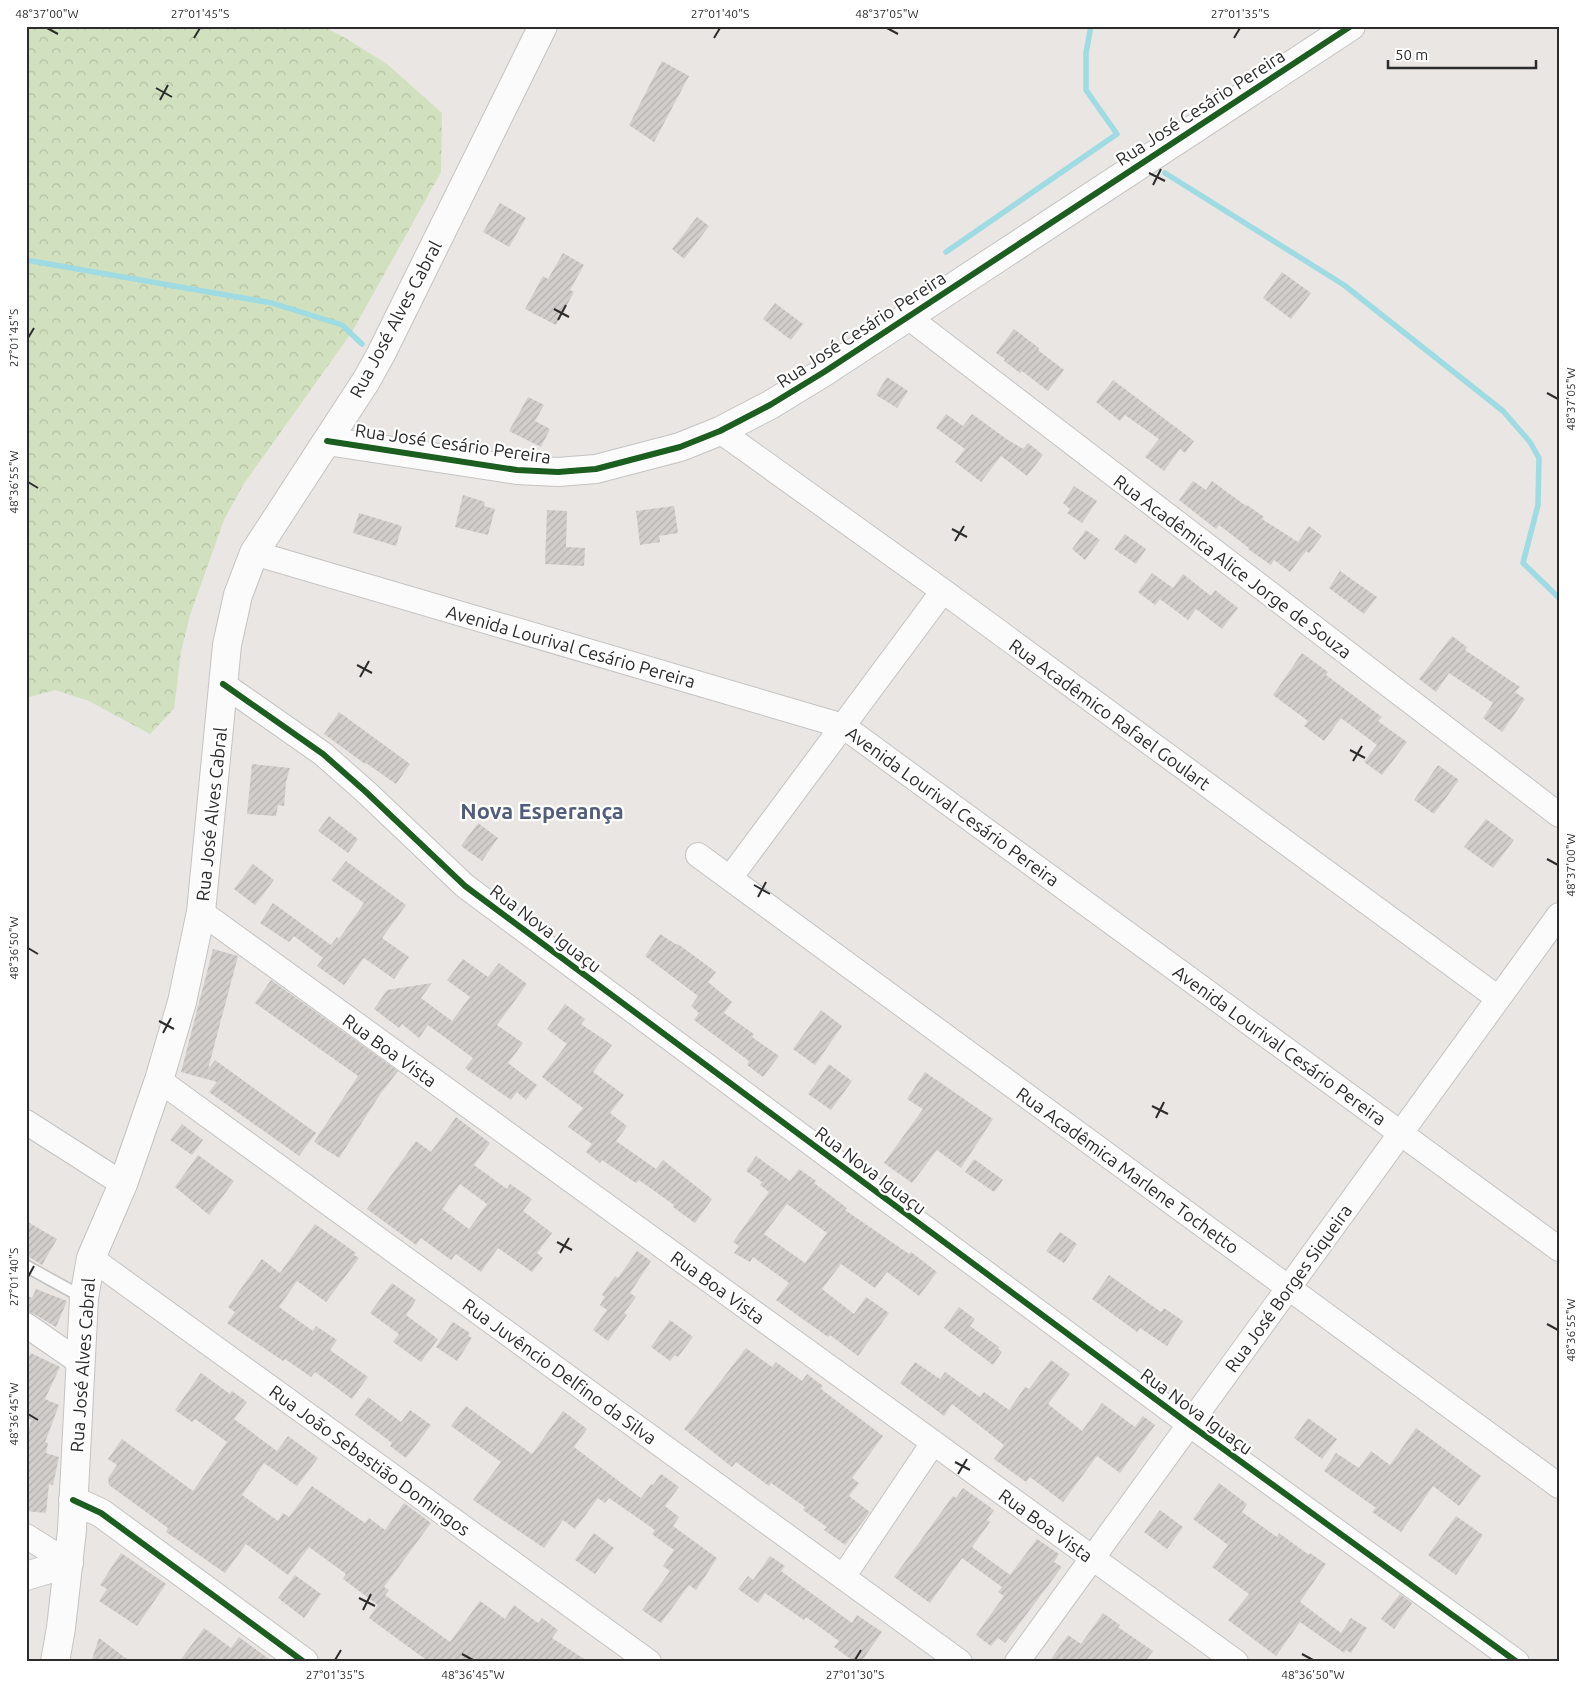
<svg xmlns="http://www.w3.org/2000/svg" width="1585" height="1688" font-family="Ubuntu,sans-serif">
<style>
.forest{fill:url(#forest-crowns)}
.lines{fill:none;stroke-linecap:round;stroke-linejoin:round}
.stream{stroke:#9edbe3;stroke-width:5.5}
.building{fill:url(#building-hatch);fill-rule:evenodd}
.lane-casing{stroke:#c4c3c3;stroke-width:14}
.street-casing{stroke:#c4c3c3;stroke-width:26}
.secondary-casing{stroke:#c4c3c3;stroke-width:30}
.lane{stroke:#fcfbfb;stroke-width:11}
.street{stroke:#fcfbfb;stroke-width:24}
.secondary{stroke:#fcfbfb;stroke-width:28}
.cycleway-casing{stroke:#fff;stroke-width:9}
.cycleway{stroke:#1b5e20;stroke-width:6}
.ticks{fill:none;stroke:#2c2c2c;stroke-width:2}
.labels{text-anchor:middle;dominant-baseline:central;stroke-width:4.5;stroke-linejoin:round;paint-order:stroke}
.street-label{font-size:18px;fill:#2c2c2c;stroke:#fff}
.district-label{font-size:22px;font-weight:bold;fill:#515d79;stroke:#fff}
.neatline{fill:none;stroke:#2c2c2c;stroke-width:2}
.ticks-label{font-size:12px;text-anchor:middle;fill:#2c2c2c}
</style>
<defs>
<pattern id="forest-crowns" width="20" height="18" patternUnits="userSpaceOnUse" patternTransform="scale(1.25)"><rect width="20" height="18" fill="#d1e1bf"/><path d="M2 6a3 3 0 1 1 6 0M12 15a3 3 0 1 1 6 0" fill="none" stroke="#b4c1a4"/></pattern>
<pattern id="building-hatch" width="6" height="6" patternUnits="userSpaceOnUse" patternTransform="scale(1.25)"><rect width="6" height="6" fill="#d1cecc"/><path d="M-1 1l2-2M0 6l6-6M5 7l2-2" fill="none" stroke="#b4b1af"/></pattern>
</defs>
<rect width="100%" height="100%" fill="#e9e6e3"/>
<path class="forest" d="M 26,26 L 323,26 L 347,39 L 387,64 L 442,113 L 441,172 L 352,332 L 243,485 L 224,520 L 190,615 L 181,652 L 174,709 L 150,734 L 89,701 L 55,690 L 26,698 Z"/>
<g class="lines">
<path class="stream" d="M 1165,173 L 1344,285 L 1503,411 L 1530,442 L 1539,458 L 1538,505 L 1523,563 L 1559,598
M 946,252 L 1117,134 L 1086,90 L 1086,53 L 1091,26
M 26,260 L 272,303 L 342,325 L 362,344"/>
</g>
<path class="building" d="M 662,61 L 689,76 L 654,142 L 629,125 Z
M 500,203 L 526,218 L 509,247 L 483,232 Z
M 697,217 L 709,226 L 684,259 L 672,249 Z
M 563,253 L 584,265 L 570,290 L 574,292 L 556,325 L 525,309 L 543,276 L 548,279 Z
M 1282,272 L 1311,293 L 1291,319 L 1263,298 Z
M 775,303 L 803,324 L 791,340 L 763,319 Z
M 1014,329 L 1039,348 L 1038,350 L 1064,370 L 1048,391 L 1022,371 L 1020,373 L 1004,361 L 1005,359 L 996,353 Z
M 887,377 L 908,391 L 897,408 L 876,395 Z
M 1113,380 L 1194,441 L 1185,453 L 1180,449 L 1164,471 L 1145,457 L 1159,439 L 1125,415 L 1120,421 L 1096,402 Z
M 528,397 L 544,405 L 535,421 L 550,429 L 541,447 L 509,431 Z
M 946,414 L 963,426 L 972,414 L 1008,440 L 1023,449 L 1028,443 L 1043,455 L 1027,476 L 1001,456 L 981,482 L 955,462 L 965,449 L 936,428 Z
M 1193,481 L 1206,490 L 1212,481 L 1246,506 L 1247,505 L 1264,517 L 1262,519 L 1298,542 L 1309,526 L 1322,536 L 1309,553 L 1306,551 L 1290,572 L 1274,560 L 1271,565 L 1248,549 L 1249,548 L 1219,525 L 1216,529 L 1179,500 Z
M 1074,486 L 1097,501 L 1082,523 L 1067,513 L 1070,509 L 1063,503 Z
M 463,495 L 485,502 L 484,506 L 495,509 L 488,535 L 455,527 Z
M 674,506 L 678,533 L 659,536 L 660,542 L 640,545 L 636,511 Z
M 547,510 L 567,511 L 566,547 L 585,548 L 584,566 L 545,564 Z
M 359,513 L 402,526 L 396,546 L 353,533 Z
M 1086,530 L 1100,540 L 1085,560 L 1072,549 Z
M 1125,534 L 1146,549 L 1136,564 L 1114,549 Z
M 1340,571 L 1377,597 L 1364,614 L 1329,588 Z
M 1152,573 L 1173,588 L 1183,574 L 1211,596 L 1215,590 L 1238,608 L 1222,629 L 1196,609 L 1188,620 L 1160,599 L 1155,605 L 1138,592 Z
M 1452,636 L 1467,647 L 1465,650 L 1520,687 L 1515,692 L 1525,699 L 1502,732 L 1483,718 L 1493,703 L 1449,673 L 1436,692 L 1419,679 Z
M 1302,653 L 1328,672 L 1326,675 L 1382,717 L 1378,721 L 1407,742 L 1382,775 L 1364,762 L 1377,745 L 1341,718 L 1324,741 L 1304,726 L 1308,721 L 1273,695 Z
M 339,712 L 410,764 L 396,784 L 366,763 L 365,764 L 324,734 Z
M 252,764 L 290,768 L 286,782 L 284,806 L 278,805 L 276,816 L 247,814 Z
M 1438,765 L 1459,780 L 1434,814 L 1414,800 Z
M 329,816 L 358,839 L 348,853 L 318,831 Z
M 1486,819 L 1514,840 L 1493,868 L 1464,847 Z
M 478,823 L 498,838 L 482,861 L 461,846 Z
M 346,861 L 406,905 L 382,938 L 409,957 L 394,979 L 364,958 L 344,985 L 317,966 L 323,958 L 294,936 L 289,942 L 260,923 L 273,903 L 331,945 L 337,937 L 339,939 L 364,903 L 331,880 Z
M 253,864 L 274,880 L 255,905 L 234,889 Z
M 660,934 L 677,945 L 678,944 L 716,972 L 708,982 L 732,1002 L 724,1013 L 754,1034 L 752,1037 L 779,1056 L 763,1077 L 747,1065 L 749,1061 L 694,1020 L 699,1013 L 691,1006 L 698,996 L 645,956 Z
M 213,949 L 238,956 L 208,1069 L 215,1060 L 316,1133 L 299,1156 L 209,1092 L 217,1082 L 181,1072 Z
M 463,959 L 488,977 L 499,963 L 527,984 L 497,1025 L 523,1043 L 508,1063 L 537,1085 L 526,1100 L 517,1092 L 511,1100 L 465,1068 L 473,1058 L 428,1025 L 419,1038 L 402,1024 L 399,1028 L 374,1009 L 387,990 L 432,983 L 421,998 L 452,1021 L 470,997 L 447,980 Z
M 271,980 L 398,1071 L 381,1093 L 339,1158 L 314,1142 L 358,1076 L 255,1003 Z
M 565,1004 L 585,1019 L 581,1024 L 612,1045 L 593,1072 L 624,1095 L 610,1113 L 627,1126 L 616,1141 L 656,1169 L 663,1160 L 712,1199 L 695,1223 L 673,1207 L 674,1205 L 639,1180 L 636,1183 L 602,1160 L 600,1163 L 586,1152 L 592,1144 L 568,1127 L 583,1108 L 542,1077 L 567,1044 L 547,1029 Z
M 821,1010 L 842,1026 L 815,1065 L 793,1049 Z
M 829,1064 L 852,1081 L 831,1110 L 808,1094 Z
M 925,1072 L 993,1119 L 961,1168 L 937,1150 L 912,1183 L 884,1163 L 923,1109 L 907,1099 Z
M 456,1117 L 490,1143 L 474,1165 L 507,1189 L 510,1184 L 532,1199 L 523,1211 L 552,1233 L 537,1253 L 543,1258 L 532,1272 L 498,1248 L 481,1272 L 456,1254 L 451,1260 L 421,1238 L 416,1245 L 367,1209 L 416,1141 L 431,1152 ZM 460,1184 L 487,1204 L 469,1229 L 442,1209 Z
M 182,1124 L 203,1140 L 192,1155 L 170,1140 Z
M 198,1155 L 234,1181 L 209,1215 L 175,1187 Z
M 756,1156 L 790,1181 L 799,1169 L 816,1181 L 814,1183 L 847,1208 L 845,1210 L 909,1254 L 911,1252 L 937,1272 L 919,1296 L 887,1272 L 875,1288 L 841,1264 L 822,1289 L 854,1314 L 866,1297 L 889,1313 L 858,1356 L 830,1335 L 828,1337 L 776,1300 L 789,1283 L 753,1257 L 750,1262 L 734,1253 L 739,1246 L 733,1242 L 769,1192 L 760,1185 L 762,1182 L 746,1171 ZM 787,1204 L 827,1233 L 805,1263 L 764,1234 Z
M 974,1159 L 1003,1180 L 994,1192 L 965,1172 Z
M 26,1221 L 57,1239 L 42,1265 L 26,1255 Z
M 315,1224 L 356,1253 L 354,1255 L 359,1258 L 326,1302 L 297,1281 L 279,1307 L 313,1331 L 316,1326 L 337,1340 L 330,1350 L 368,1377 L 352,1399 L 315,1372 L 311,1377 L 285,1359 L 283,1361 L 227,1323 L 235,1312 L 228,1307 L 262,1259 L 280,1273 Z
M 1060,1232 L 1077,1244 L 1064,1263 L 1046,1251 Z
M 637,1251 L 651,1261 L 630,1293 L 636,1297 L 624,1313 L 627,1315 L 608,1341 L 593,1330 L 607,1310 L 600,1305 L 605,1297 L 602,1295 L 615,1276 L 618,1278 Z
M 1109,1275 L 1161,1312 L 1164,1308 L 1183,1321 L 1167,1346 L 1140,1328 L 1137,1332 L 1092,1299 Z
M 392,1283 L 416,1300 L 406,1315 L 438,1339 L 421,1362 L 393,1342 L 399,1334 L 370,1313 Z
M 36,1289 L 67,1301 L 56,1327 L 34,1314 L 26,1311 L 26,1295 L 32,1298 Z
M 959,1307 L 975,1319 L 970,1326 L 999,1347 L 998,1349 L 1002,1352 L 993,1365 L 944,1328 Z
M 670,1320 L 693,1337 L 678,1357 L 675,1355 L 670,1361 L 651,1347 Z
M 453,1322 L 470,1333 L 468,1336 L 472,1338 L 457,1361 L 436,1347 Z
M 746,1348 L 772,1367 L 776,1362 L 802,1381 L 807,1374 L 823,1386 L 821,1389 L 883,1436 L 852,1478 L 859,1483 L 849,1496 L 870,1512 L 845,1545 L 824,1530 L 827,1527 L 803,1510 L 805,1507 L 771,1483 L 769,1486 L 736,1462 L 732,1467 L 684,1429 Z
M 26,1353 L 30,1355 L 31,1353 L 60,1367 L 45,1399 L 59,1405 L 45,1442 L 48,1443 L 46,1453 L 59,1457 L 53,1485 L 49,1484 L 46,1513 L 26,1511 L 26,1443 L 31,1420 L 26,1417 Z
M 1051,1360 L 1070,1374 L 1048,1404 L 1082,1431 L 1102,1403 L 1135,1427 L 1143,1416 L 1155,1425 L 1120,1473 L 1097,1456 L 1063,1502 L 1030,1477 L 1026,1482 L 994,1459 L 1004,1445 L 952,1404 L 944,1416 L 900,1383 L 915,1362 L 940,1379 L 945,1372 L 980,1397 L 984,1392 L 1009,1410 L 1025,1387 L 1029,1389 Z
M 201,1373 L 230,1394 L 232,1391 L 247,1402 L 234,1419 L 277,1451 L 288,1436 L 318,1458 L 297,1486 L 264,1463 L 242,1495 L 278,1521 L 283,1513 L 289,1517 L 312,1486 L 365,1523 L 369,1518 L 385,1530 L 404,1503 L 431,1523 L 384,1587 L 389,1590 L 385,1595 L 450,1642 L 480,1601 L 505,1619 L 514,1605 L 538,1623 L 542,1618 L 558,1630 L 552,1638 L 589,1662 L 429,1662 L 369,1618 L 378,1605 L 343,1579 L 346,1574 L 309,1547 L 288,1575 L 246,1544 L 225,1573 L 166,1532 L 168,1528 L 109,1485 L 108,1478 L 117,1465 L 108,1459 L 122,1439 L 193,1491 L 227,1442 L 195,1419 L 192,1422 L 175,1410 Z
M 368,1397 L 401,1422 L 410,1410 L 431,1425 L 406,1458 L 390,1446 L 392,1443 L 355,1415 Z
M 466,1406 L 532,1454 L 563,1411 L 587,1429 L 574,1447 L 641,1498 L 651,1484 L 653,1485 L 661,1474 L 679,1487 L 665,1506 L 679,1517 L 673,1526 L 717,1558 L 696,1590 L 689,1585 L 661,1623 L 642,1610 L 670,1571 L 663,1566 L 674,1550 L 652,1534 L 655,1530 L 609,1498 L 605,1503 L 598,1498 L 575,1529 L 563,1520 L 544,1548 L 473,1500 L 501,1462 L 451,1426 Z
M 1308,1418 L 1337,1439 L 1322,1459 L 1294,1438 Z
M 1416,1428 L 1481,1476 L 1459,1506 L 1433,1486 L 1401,1532 L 1372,1512 L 1376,1508 L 1324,1471 L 1336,1453 L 1359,1468 L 1371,1451 L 1390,1465 Z
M 1219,1483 L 1247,1504 L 1242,1512 L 1277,1537 L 1279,1533 L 1309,1555 L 1310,1553 L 1326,1564 L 1300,1602 L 1341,1633 L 1351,1618 L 1367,1628 L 1351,1653 L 1346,1650 L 1344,1653 L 1300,1622 L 1276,1656 L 1228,1620 L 1249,1594 L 1212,1567 L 1228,1545 L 1193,1519 Z
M 963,1488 L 994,1510 L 987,1520 L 990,1522 L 972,1547 L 1010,1575 L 1037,1539 L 1059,1554 L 1054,1562 L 1062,1567 L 1005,1643 L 998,1638 L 991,1646 L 976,1635 L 1004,1596 L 998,1592 L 1002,1587 L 962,1558 L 930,1603 L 894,1577 L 953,1496 L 956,1498 Z
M 1160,1510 L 1183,1527 L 1167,1549 L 1144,1532 Z
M 1456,1516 L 1483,1535 L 1456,1575 L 1428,1555 Z
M 594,1533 L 614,1548 L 595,1574 L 575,1560 Z
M 121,1553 L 166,1584 L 137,1626 L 99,1601 L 107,1589 L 100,1585 Z
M 770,1556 L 785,1566 L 781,1571 L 852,1623 L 857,1615 L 882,1632 L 861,1662 L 855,1662 L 834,1647 L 839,1641 L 806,1617 L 804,1620 L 765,1593 L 758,1603 L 738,1589 L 748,1576 L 753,1580 Z
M 295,1575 L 321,1594 L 304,1618 L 278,1598 Z
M 1400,1594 L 1412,1603 L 1394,1629 L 1381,1619 Z
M 1103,1613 L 1120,1625 L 1118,1627 L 1153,1651 L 1145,1662 L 1049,1662 L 1068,1635 L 1081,1644 Z
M 204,1628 L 231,1648 L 239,1637 L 273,1662 L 179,1662 Z
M 99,1638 L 131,1662 L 91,1662 Z"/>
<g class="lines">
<g class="lane-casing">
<path id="lane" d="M 26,1266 L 84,1298"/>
</g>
<g class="street-casing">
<path id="street" d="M 908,317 L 1559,815
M 720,431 L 943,591 L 1498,998
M 254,553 L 843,726 L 1559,1249
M 223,684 L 323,754 L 366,792 L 465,886 L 1189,1424 L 1517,1662
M 698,855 L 1559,1486
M 730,878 L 943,591
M 201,912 L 1236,1662
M 159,1080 L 960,1662
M 26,1122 L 123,1184
M 91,1258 L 649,1662
M 26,1325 L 81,1363
M 26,1536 L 69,1563
M 843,1577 L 933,1443
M 1017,1662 L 1559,915"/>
</g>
<g class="secondary-casing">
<path id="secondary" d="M 327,441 L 517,470 L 558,472 L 596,469 L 680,447 L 720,431 L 770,405 L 824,372 L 1351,26
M 73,1500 L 101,1513 L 304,1662
M 26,1576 L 69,1563
M 55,1662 L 61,1628 L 72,1530 L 84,1298 L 91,1258 L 123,1184 L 159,1080 L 182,1002 L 201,912 L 227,645 L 238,595 L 254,553 L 366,381 L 381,354 L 543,26"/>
</g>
<use href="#lane" class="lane"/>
<use href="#street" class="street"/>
<use href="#secondary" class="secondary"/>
<g class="cycleway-casing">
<path id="cycleway" d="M 327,441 L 517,470 L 558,472 L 596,469 L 680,447 L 720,431 L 770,405 L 824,372 L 1351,26
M 223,684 L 323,754 L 366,792 L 465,886 L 1189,1424 L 1517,1662
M 73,1500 L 101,1513 L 304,1662"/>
</g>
<use href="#cycleway" class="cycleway"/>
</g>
<path class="ticks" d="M 47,28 L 58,34M 887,28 L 898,34M 194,38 L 200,28M 714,38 L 720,28M 1234,38 L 1240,28M 156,88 L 172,97M 160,100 L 168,85M 1149,173 L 1165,181M 1153,185 L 1161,169M 554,309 L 569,317M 558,320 L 566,305M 28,338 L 34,328M 1547,393 L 1558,399M 28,482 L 38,488M 952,529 L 967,537M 955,541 L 964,526M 357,665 L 372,673M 360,677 L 369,661M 1350,750 L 1365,758M 1353,761 L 1362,746M 1547,859 L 1558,865M 754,885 L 770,894M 758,897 L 766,882M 28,948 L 38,954M 159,1021 L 174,1029M 163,1033 L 171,1018M 1152,1106 L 1168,1114M 1156,1118 L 1164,1102M 557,1242 L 572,1250M 560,1253 L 569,1238M 28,1277 L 34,1266M 1547,1324 L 1558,1330M 28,1414 L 38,1420M 955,1462 L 970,1470M 958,1474 L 967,1459M 359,1598 L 375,1606M 363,1610 L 371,1594M 462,1654 L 473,1660M 1302,1654 L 1313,1660M 335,1660 L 341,1650M 855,1660 L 861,1650"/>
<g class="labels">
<g class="street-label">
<text transform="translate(1200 107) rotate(-33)">Rua José Cesário Pereira</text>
<text transform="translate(395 319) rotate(-62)">Rua José Alves Cabral</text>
<text transform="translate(861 329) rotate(-33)">Rua José Cesário Pereira</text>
<text transform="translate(453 443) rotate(8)">Rua José Cesário Pereira</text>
<text transform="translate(1233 566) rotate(37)">Rua Acadêmica Alice Jorge de Souza</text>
<text transform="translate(571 646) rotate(16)">Avenida Lourival Cesário Pereira</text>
<text transform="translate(1110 714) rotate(36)">Rua Acadêmico Rafael Goulart</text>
<text transform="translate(953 806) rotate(36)">Avenida Lourival Cesário Pereira</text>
<text transform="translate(211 814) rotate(-84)">Rua José Alves Cabral</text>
<text transform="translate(546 928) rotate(37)">Rua Nova Iguaçu</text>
<text transform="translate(1280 1045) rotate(36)">Avenida Lourival Cesário Pereira</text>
<text transform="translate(390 1050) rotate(36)">Rua Boa Vista</text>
<text transform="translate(871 1170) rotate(37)">Rua Nova Iguaçu</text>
<text transform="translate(1128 1170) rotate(36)">Rua Acadêmica Marlene Tochetto</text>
<text transform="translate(718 1287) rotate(36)">Rua Boa Vista</text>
<text transform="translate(1288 1288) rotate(-54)">Rua José Borges Siqueira</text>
<text transform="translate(82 1365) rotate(-86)">Rua José Alves Cabral</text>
<text transform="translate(560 1371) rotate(36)">Rua Juvêncio Delfino da Silva</text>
<text transform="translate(1197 1411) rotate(36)">Rua Nova Iguaçu</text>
<text transform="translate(370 1460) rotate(36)">Rua João Sebastião Domingos</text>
<text transform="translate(1046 1525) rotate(36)">Rua Boa Vista</text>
</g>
<g class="district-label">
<text x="542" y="810">Nova Esperança</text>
</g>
</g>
<rect width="1585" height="1688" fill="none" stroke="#ffffff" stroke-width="55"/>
<path d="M1388 60v8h148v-8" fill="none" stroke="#2c2c2c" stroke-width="2.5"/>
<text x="1395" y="60" font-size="15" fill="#2c2c2c" stroke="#ffffff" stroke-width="4" paint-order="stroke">50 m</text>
<rect x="28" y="28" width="1530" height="1632" class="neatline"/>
<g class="ticks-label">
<text x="47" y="18">48°37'00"W</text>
<text x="200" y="18">27°01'45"S</text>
<text x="720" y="18">27°01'40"S</text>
<text x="887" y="18">48°37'05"W</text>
<text x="1240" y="18">27°01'35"S</text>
<text transform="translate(14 338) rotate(-90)" y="4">27°01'45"S</text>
<text transform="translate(1571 399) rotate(-90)" y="4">48°37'05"W</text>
<text transform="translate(14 482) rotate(-90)" y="4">48°36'55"W</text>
<text transform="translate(1571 865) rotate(-90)" y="4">48°37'00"W</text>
<text transform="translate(14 948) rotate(-90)" y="4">48°36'50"W</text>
<text transform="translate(14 1277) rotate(-90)" y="4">27°01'40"S</text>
<text transform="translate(1571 1330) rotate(-90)" y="4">48°36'55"W</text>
<text transform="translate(14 1414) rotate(-90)" y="4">48°36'45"W</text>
<text x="335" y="1679">27°01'35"S</text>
<text x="473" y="1679">48°36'45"W</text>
<text x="855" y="1679">27°01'30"S</text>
<text x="1313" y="1679">48°36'50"W</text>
</g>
</svg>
